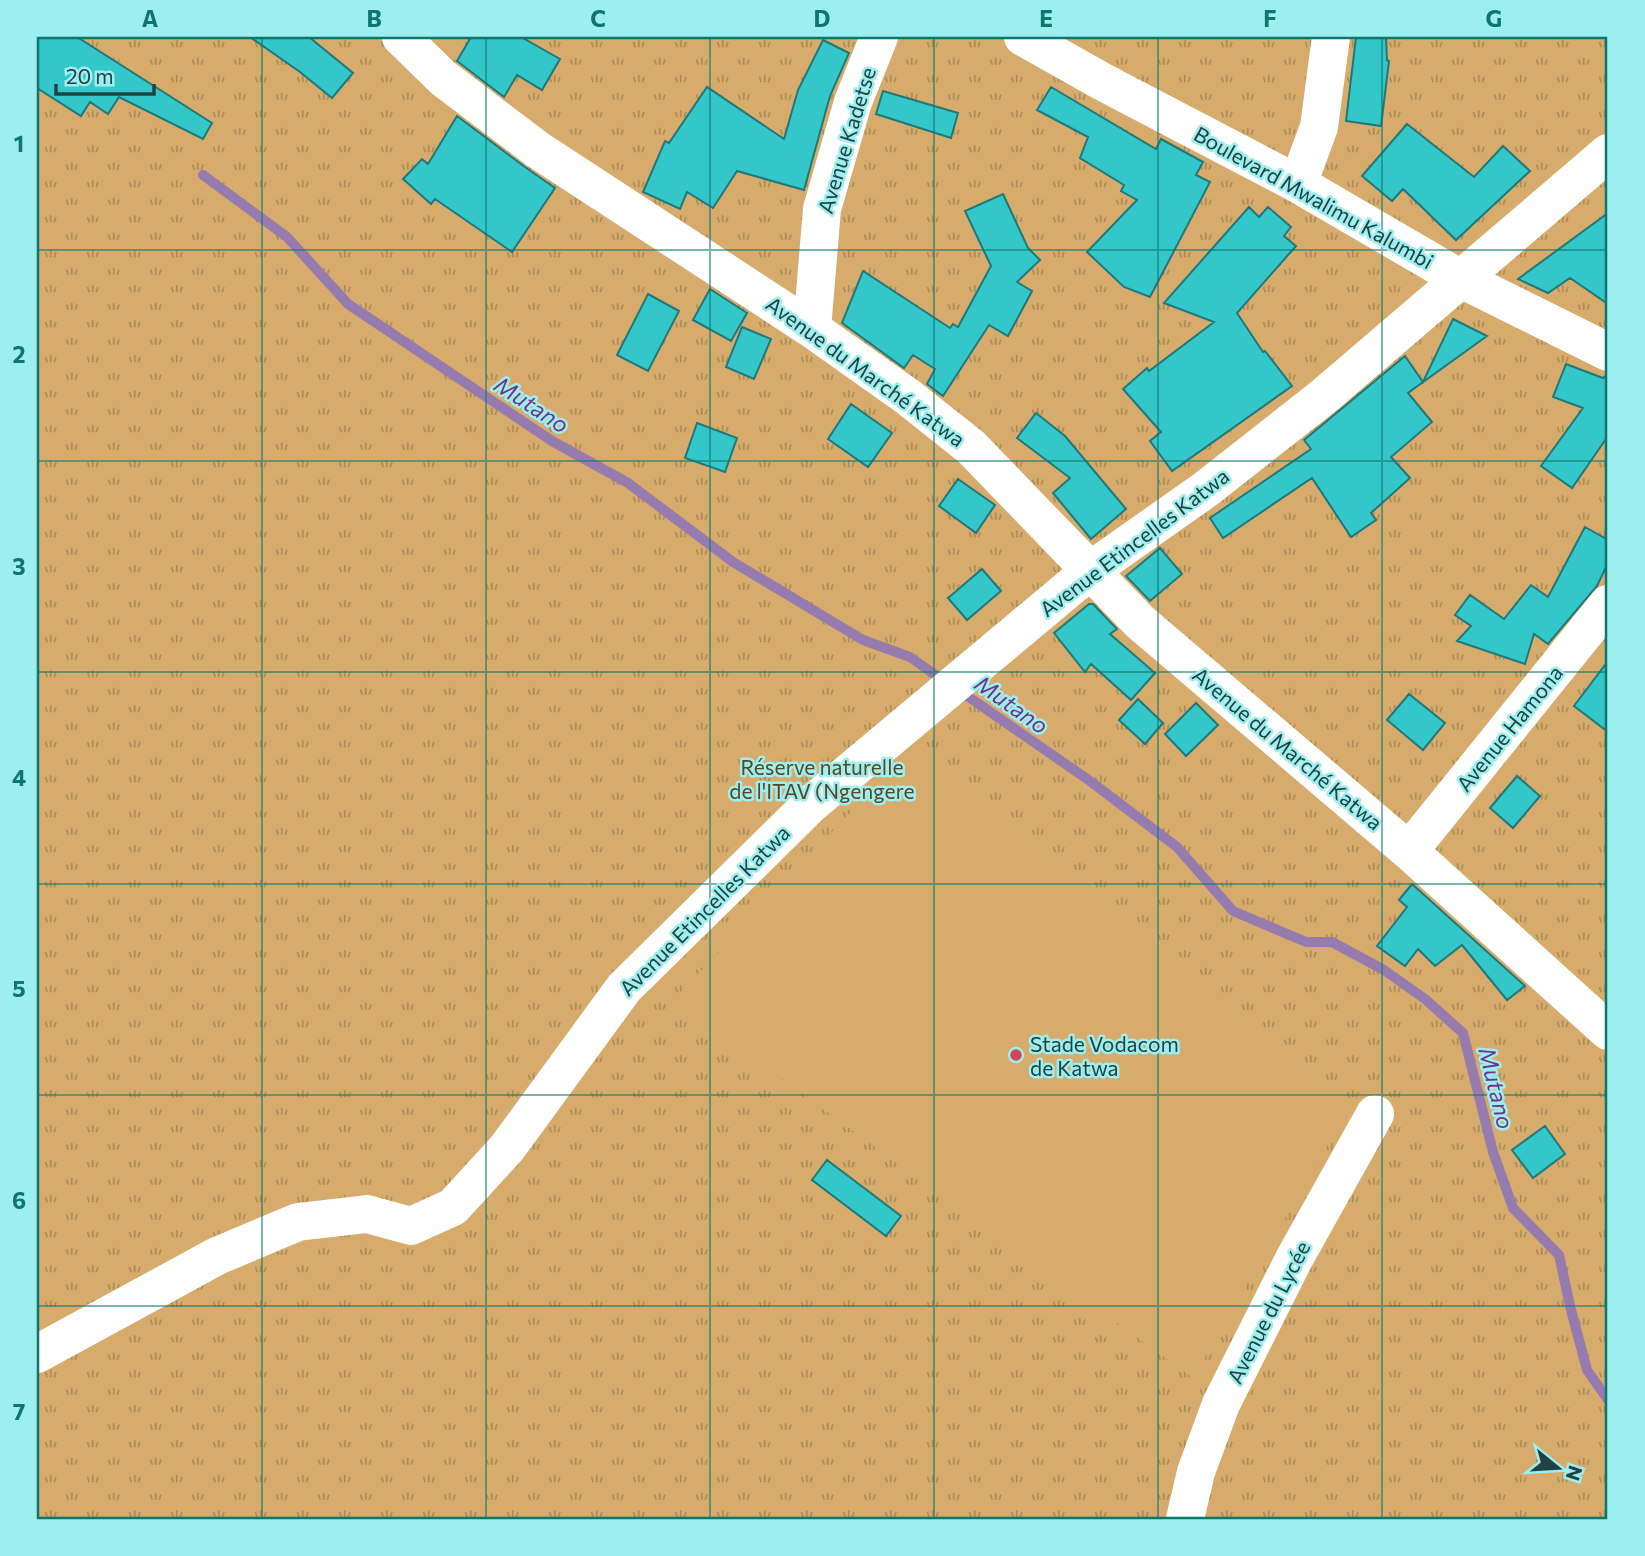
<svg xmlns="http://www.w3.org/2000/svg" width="1645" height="1556" font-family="Commissioner,sans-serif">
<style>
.park{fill:url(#park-tufts)}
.pitch{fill:#d6ab6b}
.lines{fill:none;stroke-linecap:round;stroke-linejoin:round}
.stream{stroke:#967bae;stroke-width:10}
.building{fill:#33c7ca;stroke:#207879;stroke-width:2}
.minor{stroke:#fff;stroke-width:38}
.grid{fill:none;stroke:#0f766e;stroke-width:2;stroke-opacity:0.55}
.poi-dot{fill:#d54558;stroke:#9deeef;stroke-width:2.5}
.labels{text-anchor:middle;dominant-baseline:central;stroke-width:5;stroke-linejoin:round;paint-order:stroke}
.street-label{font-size:21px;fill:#204242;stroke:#9deeef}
.park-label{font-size:21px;fill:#5b4421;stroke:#9deeef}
.poi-label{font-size:21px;fill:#204242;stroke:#9deeef;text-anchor:start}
.water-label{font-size:23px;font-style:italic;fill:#743289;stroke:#9deeef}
.neatline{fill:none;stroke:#0f766e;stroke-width:2.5}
.grid-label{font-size:23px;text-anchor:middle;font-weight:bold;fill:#0f766e}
</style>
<defs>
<pattern id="park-tufts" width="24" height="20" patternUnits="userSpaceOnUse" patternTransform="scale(1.75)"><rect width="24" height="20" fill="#d6ab6b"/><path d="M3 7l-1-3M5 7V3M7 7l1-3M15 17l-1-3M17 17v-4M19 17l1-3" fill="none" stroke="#ad8d5a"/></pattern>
</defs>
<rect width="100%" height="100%" fill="#9deeef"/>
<path class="park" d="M 37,37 L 1608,37 L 1608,1519 L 37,1519 Z"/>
<path class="pitch" d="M 916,743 L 1348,1110 L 1193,1378 L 673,1000 Z"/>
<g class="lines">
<path class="stream" d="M 203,175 L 287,237 L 348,304 L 552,441 L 628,483 L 733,562 L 863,640 L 910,657 L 944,681
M 960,691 L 1090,781 L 1177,847 L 1233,911 L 1306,942 L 1332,942 L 1384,970 L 1425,999 L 1463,1033 L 1493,1152 L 1513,1208 L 1559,1255 L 1570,1306 L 1587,1370 L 1608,1400"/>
</g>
<path class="building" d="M 37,37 L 77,37 L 212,123 L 203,139 L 119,97 L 108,114 L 90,102 L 81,116 L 37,88 Z
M 250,37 L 309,37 L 353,73 L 332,98 L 300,72 Z
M 471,37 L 521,37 L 560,59 L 542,90 L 517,75 L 504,97 L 457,61 Z
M 1356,37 L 1386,37 L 1387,60 L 1389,61 L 1381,126 L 1346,121 Z
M 823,40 L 849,53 L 830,96 L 804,190 L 737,171 L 713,208 L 687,192 L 680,209 L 643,192 L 665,141 L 669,143 L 707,87 L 784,139 L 798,90 Z
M 1051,87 L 1156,149 L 1161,139 L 1203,162 L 1196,175 L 1210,182 L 1150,297 L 1124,287 L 1087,252 L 1137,200 L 1121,191 L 1124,185 L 1080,158 L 1088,137 L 1037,110 Z
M 883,91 L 958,113 L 951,138 L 876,114 Z
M 457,116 L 525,167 L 555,188 L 512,252 L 435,199 L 431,204 L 403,179 L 422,159 L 428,164 Z
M 1407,124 L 1474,177 L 1503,146 L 1530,171 L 1456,240 L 1403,189 L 1392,201 L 1362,176 Z
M 1003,194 L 1028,248 L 1040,260 L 1017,282 L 1032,291 L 1008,336 L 989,325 L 943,396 L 927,384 L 935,369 L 913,355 L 904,368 L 842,323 L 863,271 L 950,328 L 953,324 L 958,327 L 991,266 L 965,211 Z
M 1249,207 L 1259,217 L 1268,207 L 1291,227 L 1284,236 L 1296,246 L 1237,313 L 1263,352 L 1265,351 L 1292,386 L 1172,471 L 1150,441 L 1161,432 L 1123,389 L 1147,368 L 1149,371 L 1214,322 L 1164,303 Z
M 1608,213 L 1608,304 L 1570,278 L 1548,293 L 1518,279 Z
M 710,289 L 747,313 L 731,341 L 693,320 Z
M 648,294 L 679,311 L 648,371 L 617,355 Z
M 1453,319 L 1487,336 L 1408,393 L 1432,422 L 1391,457 L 1410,478 L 1371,513 L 1376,520 L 1351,537 L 1312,478 L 1223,538 L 1210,518 L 1311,449 L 1304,440 L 1405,356 L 1423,382 Z
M 742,327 L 771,339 L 754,379 L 726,367 Z
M 1566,364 L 1603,378 L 1608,374 L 1608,436 L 1572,488 L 1541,466 L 1583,408 L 1553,397 Z
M 851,404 L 892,433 L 868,467 L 828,439 Z
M 1036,413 L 1065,436 L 1126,509 L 1091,539 L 1053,493 L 1070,478 L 1017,438 Z
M 697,423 L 737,438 L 725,472 L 685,458 Z
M 958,479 L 995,505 L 976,533 L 939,506 Z
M 1585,527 L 1608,540 L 1608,563 L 1597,586 L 1548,644 L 1534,634 L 1525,664 L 1457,641 L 1471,626 L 1455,615 L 1470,595 L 1504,619 L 1531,585 L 1548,597 Z
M 1160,548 L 1182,574 L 1150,601 L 1126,576 Z
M 982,569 L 1001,591 L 967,620 L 948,598 Z
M 1089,604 L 1093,604 L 1117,629 L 1110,634 L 1155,673 L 1131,700 L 1091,664 L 1085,672 L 1054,633 Z
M 1608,661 L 1608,732 L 1574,706 Z
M 1409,694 L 1445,723 L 1423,750 L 1387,720 Z
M 1138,699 L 1163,723 L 1145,744 L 1119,720 Z
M 1196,703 L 1218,725 L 1186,756 L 1165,734 Z
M 1517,776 L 1540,796 L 1513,828 L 1490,808 Z
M 1412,884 L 1525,986 L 1507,1000 L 1462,945 L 1435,966 L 1418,949 L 1405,966 L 1377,946 L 1407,907 L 1399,900 Z
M 1545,1126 L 1565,1154 L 1533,1178 L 1512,1150 Z
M 827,1160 L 901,1216 L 886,1236 L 812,1180 Z"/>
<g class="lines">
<path class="minor" d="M 401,37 L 443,78 L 538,150 L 812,329 L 908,397 L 971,447 L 1140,622 L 1409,851 L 1608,1031
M 1023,37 L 1103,82 L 1298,184 L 1461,279 L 1608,352
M 1298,184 L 1319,127 L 1331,37
M 812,329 L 822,209 L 853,102 L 879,37
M 1409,851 L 1608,604
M 37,1354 L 217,1256 L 298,1222 L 367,1214 L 411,1226 L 453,1207 L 507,1148 L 624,988 L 810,805 L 1091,570 L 1206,489 L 1323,397 L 1608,153
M 1185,1519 L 1196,1472 L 1221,1404 L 1294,1259 L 1375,1114"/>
</g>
<path class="grid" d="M 262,37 L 262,1519M 486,37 L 486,1519M 710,37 L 710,1519M 934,37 L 934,1519M 1158,37 L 1158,1519M 1382,37 L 1382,1519M 37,250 L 1608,250M 37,461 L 1608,461M 37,672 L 1608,672M 37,884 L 1608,884M 37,1095 L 1608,1095M 37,1306 L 1608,1306"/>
<circle class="poi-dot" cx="1016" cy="1055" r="7"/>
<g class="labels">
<g class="street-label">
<text transform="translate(846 140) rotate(-73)">Avenue Kadetse</text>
<text transform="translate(1314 197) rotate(29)">Boulevard Mwalimu Kalumbi</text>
<text transform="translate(866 371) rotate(36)">Avenue du Marché Katwa</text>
<text transform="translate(1134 542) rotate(-37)">Avenue Etincelles Katwa</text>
<text transform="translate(1509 728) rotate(-51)">Avenue Hamona</text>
<text transform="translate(1288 748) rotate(40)">Avenue du Marché Katwa</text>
<text transform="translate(704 910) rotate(-45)">Avenue Etincelles Katwa</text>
<text transform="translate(1268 1312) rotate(-63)">Avenue du Lycée</text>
</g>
<g class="park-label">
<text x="822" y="766">Réserve naturelle<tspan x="822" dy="24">de l'ITAV (Ngengere</tspan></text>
</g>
<g class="poi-label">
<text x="1030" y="1043">Stade Vodacom<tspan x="1030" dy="24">de Katwa</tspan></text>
</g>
<g class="water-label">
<text transform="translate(532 404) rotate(33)">Mutano</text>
<text transform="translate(1012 704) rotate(35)">Mutano</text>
<text transform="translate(1497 1088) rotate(76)">Mutano</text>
</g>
</g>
<rect width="1645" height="1556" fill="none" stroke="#9deeef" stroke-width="77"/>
<g transform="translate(1558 1468) rotate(108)" stroke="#9deeef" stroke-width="5" paint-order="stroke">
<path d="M0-5L12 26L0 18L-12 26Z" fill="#204242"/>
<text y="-10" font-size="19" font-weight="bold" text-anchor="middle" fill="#204242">N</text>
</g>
<path d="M56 84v10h98v-10" fill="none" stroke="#204242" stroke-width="3.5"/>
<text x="66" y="84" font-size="21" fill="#204242" stroke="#9deeef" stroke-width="5" paint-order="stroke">20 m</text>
<rect x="38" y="38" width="1568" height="1480" class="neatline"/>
<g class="grid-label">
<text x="150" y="27">A</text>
<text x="374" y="27">B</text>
<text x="598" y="27">C</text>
<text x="822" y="27">D</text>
<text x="1046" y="27">E</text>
<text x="1270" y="27">F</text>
<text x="1494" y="27">G</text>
<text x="19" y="152">1</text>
<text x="19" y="363">2</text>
<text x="19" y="575">3</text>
<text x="19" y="786">4</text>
<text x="19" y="997">5</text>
<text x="19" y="1209">6</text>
<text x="19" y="1420">7</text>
</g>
</svg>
